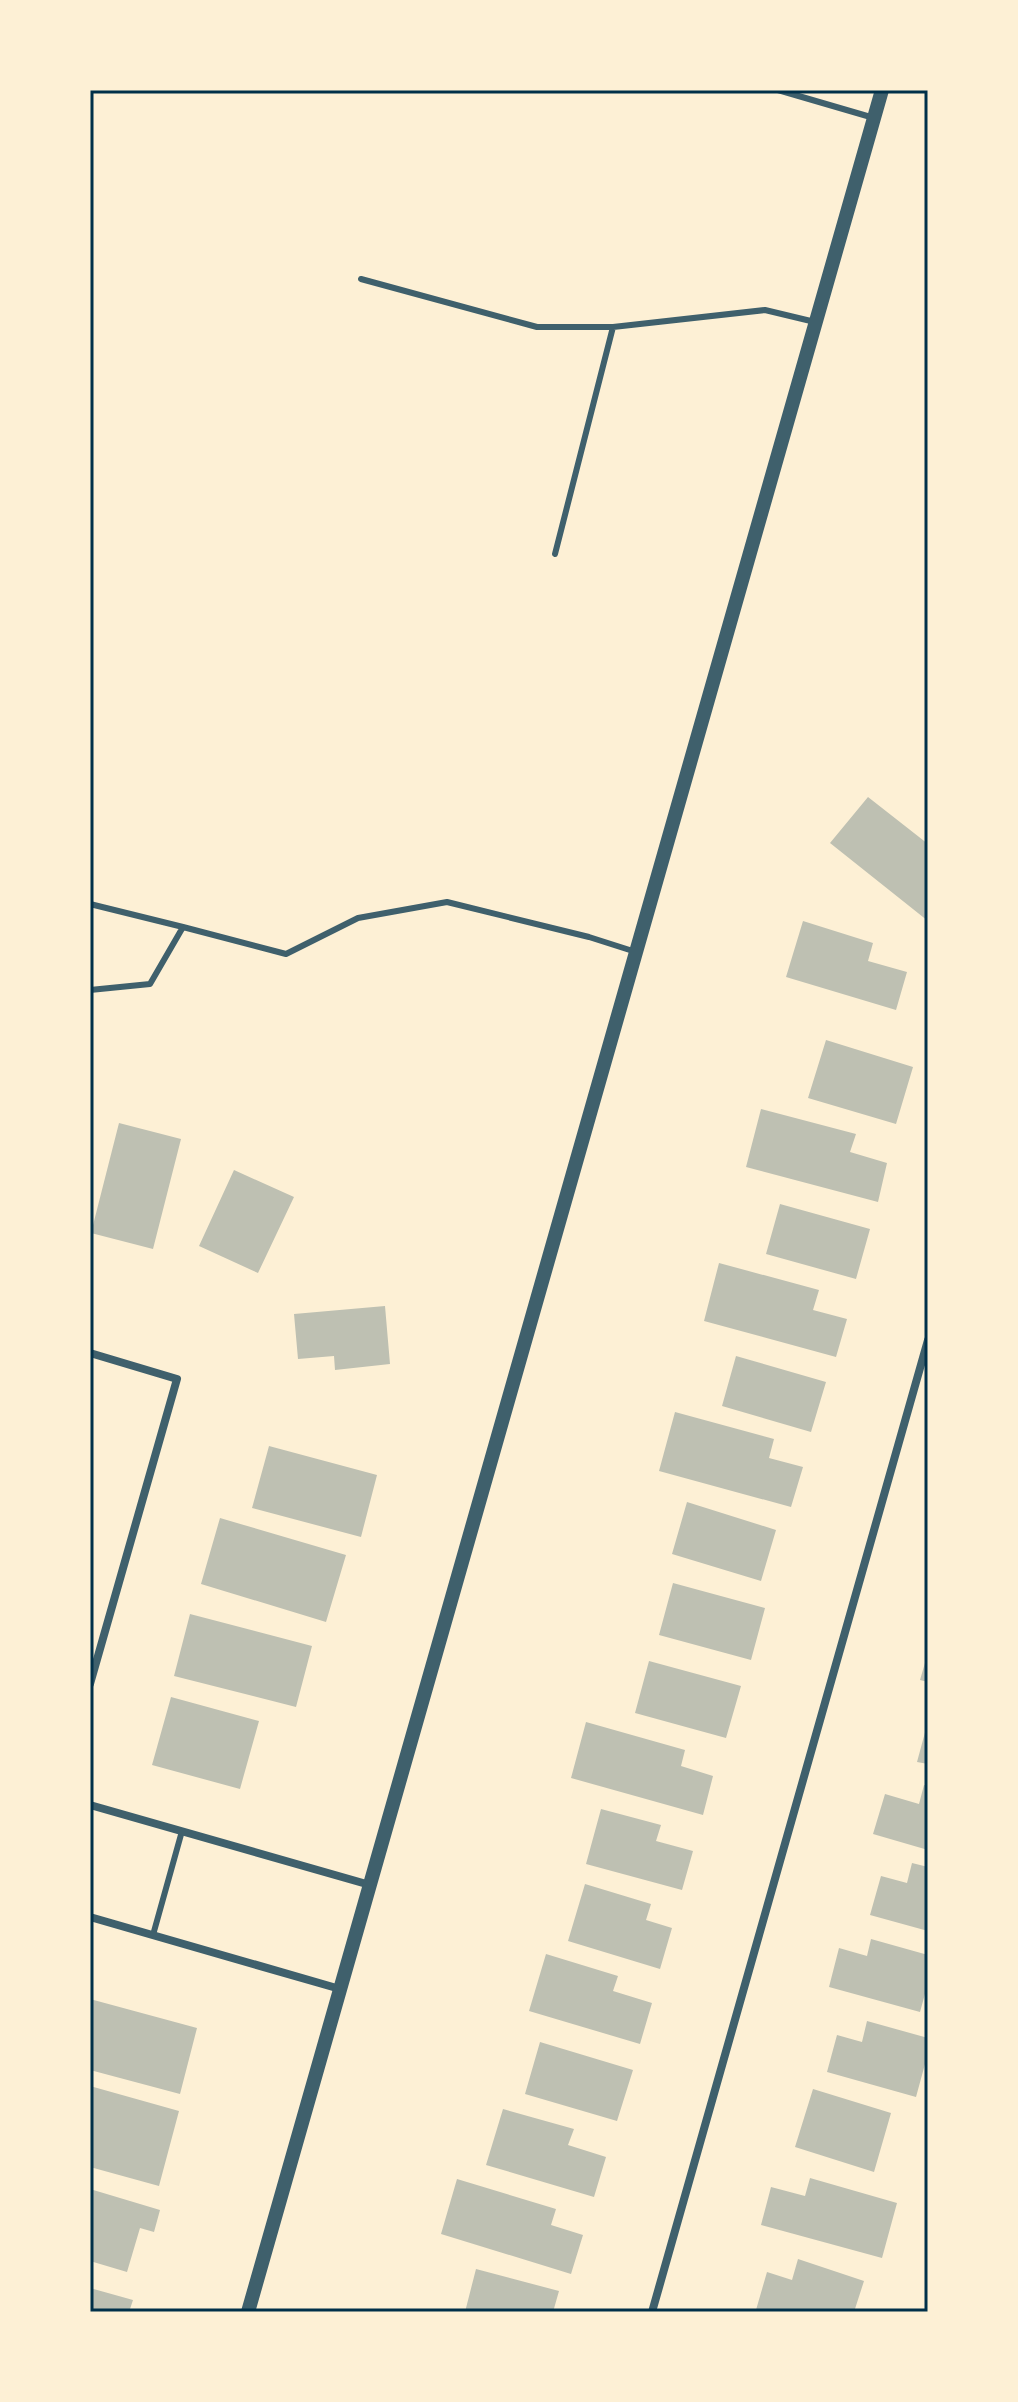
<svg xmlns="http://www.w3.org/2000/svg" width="1018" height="2402" font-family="Roboto,sans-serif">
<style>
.building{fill:#bec0b2}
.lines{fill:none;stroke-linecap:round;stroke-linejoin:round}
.service{stroke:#3f606c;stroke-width:6}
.minor{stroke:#3f606c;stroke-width:8}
.tertiary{stroke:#3f606c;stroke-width:14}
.neatline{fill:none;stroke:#003049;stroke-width:3}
</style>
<rect width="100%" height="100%" fill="#fdf0d5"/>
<path class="building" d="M 868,797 L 928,844 L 928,921 L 830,843 Z
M 803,921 L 873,943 L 868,961 L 907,972 L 896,1010 L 786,977 Z
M 826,1040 L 913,1067 L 896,1124 L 808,1098 Z
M 761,1109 L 856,1134 L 850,1152 L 887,1163 L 878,1202 L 746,1167 Z
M 119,1123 L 181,1139 L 153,1249 L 91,1233 Z
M 234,1170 L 294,1197 L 258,1273 L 199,1246 Z
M 780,1204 L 870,1229 L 856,1279 L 766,1254 Z
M 719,1263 L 819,1290 L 813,1310 L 847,1319 L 836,1357 L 704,1321 Z
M 385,1306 L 390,1364 L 335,1370 L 334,1356 L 298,1359 L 294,1314 Z
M 736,1356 L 826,1382 L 811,1432 L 722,1406 Z
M 675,1412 L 774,1439 L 769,1458 L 803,1467 L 791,1507 L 659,1471 Z
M 269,1446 L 377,1475 L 361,1537 L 252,1508 Z
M 687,1502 L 776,1530 L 761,1581 L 672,1554 Z
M 220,1518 L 346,1555 L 326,1622 L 201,1584 Z
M 673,1583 L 765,1608 L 751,1660 L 659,1635 Z
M 190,1614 L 312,1646 L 296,1707 L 174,1676 Z
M 927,1656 L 928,1656 L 928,1682 L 920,1680 Z
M 649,1661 L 741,1686 L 726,1738 L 635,1713 Z
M 171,1697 L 259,1721 L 240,1789 L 152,1765 Z
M 586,1722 L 685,1750 L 681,1766 L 713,1776 L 703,1815 L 571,1778 Z
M 927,1725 L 928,1725 L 928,1764 L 917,1762 Z
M 924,1785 L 928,1786 L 928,1850 L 873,1834 L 885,1794 L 919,1804 Z
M 601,1809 L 661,1825 L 656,1841 L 693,1851 L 682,1890 L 586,1864 Z
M 912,1863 L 928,1867 L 928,1931 L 870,1915 L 881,1876 L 907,1883 Z
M 585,1884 L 651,1904 L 646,1920 L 672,1928 L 660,1969 L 568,1941 Z
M 871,1939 L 928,1955 L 928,1983 L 920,2012 L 829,1987 L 839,1948 L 867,1956 Z
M 546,1954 L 618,1976 L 613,1991 L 652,2003 L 640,2044 L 529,2011 Z
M 90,1999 L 197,2028 L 180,2094 L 90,2070 Z
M 867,2021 L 928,2038 L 928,2053 L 916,2097 L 827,2072 L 837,2035 L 862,2042 Z
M 540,2042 L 633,2070 L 617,2121 L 525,2094 Z
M 90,2086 L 179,2111 L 159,2186 L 90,2167 Z
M 813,2089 L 891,2113 L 874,2172 L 795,2147 Z
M 503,2109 L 574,2129 L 568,2145 L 606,2157 L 594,2197 L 486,2165 Z
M 810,2178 L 897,2203 L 882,2258 L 761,2225 L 771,2187 L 805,2196 Z
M 457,2179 L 556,2209 L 551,2225 L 583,2235 L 571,2274 L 441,2234 Z
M 90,2189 L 160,2210 L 154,2232 L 140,2228 L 127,2272 L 90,2261 Z
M 798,2259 L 864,2281 L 854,2312 L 763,2312 L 756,2310 L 767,2272 L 792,2280 Z
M 476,2269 L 559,2291 L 553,2312 L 465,2312 Z
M 90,2288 L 133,2300 L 129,2312 L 90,2312 Z"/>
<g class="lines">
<path class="service" d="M 778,90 L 874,118
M 361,279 L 537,327 L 613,327 L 765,310 L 815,322
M 555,554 L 613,327
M 90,904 L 183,927
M 90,990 L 150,984 L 183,927 L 286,954 L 358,918 L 447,902 L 589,937 L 636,952
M 153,1935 L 182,1831"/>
<path class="minor" d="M 90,1353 L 177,1379 L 90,1684
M 90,1805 L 370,1885
M 90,1917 L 340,1989
M 652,2312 L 928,1340"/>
<path class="tertiary" d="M 248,2312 L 882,90"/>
</g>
<rect width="1018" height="2402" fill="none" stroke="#fdf0d5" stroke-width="184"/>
<rect x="92" y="92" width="834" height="2218" class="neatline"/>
</svg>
